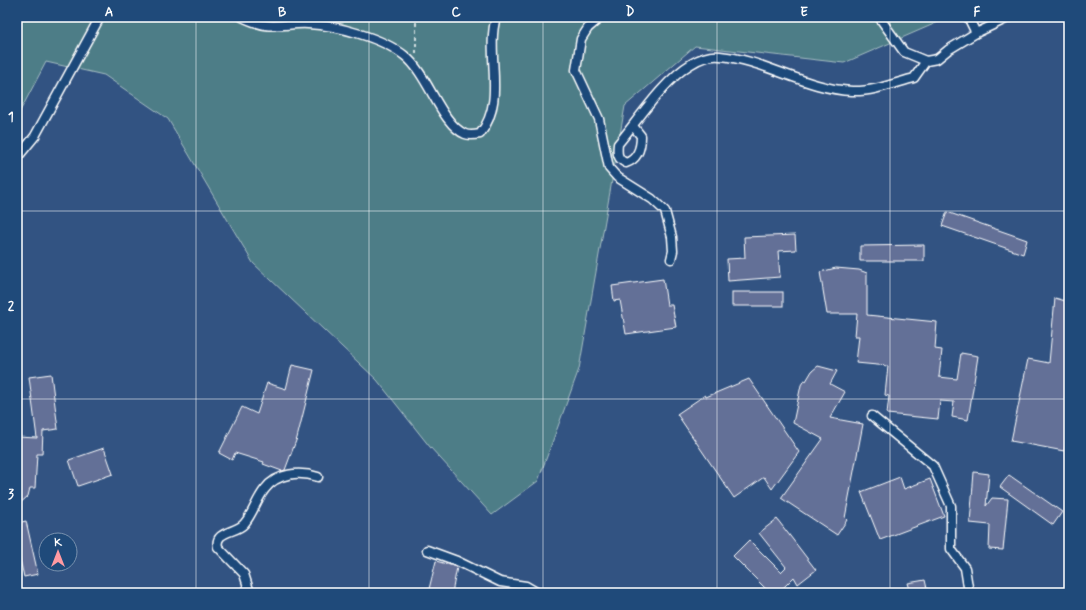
<svg xmlns="http://www.w3.org/2000/svg" width="1086" height="610" viewBox="0 0 1086 610" font-family="Mynerve,sans-serif">
  <style>
    .green { fill: #4e7d87; stroke: #a6bec3 }
    .building { fill: #646f97; stroke: #fff }
    .lines { fill: none; stroke-linecap: round; stroke-linejoin: round }
    .minor-casing { stroke: #fff; stroke-width: 11 }
    .path { stroke: #fff; stroke-width: 1.5; stroke-dasharray: 4 3; stroke-linecap: butt }
    .minor { stroke: #1f4a7a; stroke-width: 8 }
    .grid { fill: none; stroke: #fff; stroke-width: 1; stroke-opacity: 0.55 }
    .neatline { fill: none; stroke: #fff; stroke-width: 1.5 }
    .grid-label { font-size: 13px; text-anchor: middle; font-weight: bold; fill: #fff }
  </style>
  <rect width="100%" height="100%" fill="#325382"/>
  <filter id="ink" filterUnits="userSpaceOnUse"><feTurbulence type="fractalNoise" baseFrequency=".025" numOctaves="2"/><feDisplacementMap in="SourceGraphic" scale="8" xChannelSelector="R" yChannelSelector="G"/><feConvolveMatrix kernelMatrix="1 2 1 2 8 2 1 2 1" color-interpolation-filters="sRGB"/></filter>
  <g filter="url(#ink)">
    <!-- green -->
    <polygon class="green" points="17,17 950,17 844,63 695,46 625,106 579,369 538,481 492,515 430,447 377,380 253,263 168,119 104,75 46,62 17,117"/>
    <!-- building -->
    <g class="building">
      <polygon points="947,212 1027,240 1023,254 942,226"/>
      <polygon points="795,235 796,250 778,251 780,277 728,281 727,259 745,258 744,237"/>
      <polygon points="924,245 924,261 860,261 860,246"/>
      <polygon points="836,268 859,270 867,273 867,315 937,322 935,349 942,350 939,377 957,379 961,353 978,356 968,420 952,417 954,402 940,401 938,419 887,414 889,396 885,395 888,366 856,363 859,336 855,336 857,314 827,314 820,272"/>
      <polygon points="663,279 667,305 672,305 676,327 626,334 620,300 614,301 612,286"/>
      <rect x="732" y="292" width="51" height="14"/>
      <polygon points="1055,298 1069,302 1069,435 1064,451 1011,441 1028,359 1049,363"/>
      <polygon points="292,365 314,370 297,438 285,470 282,471 263,464 264,462 235,453 232,460 219,453 242,407 257,414 267,383 286,389"/>
      <polygon points="818,366 837,371 830,384 845,392 830,418 863,424 845,518 847,520 837,535 781,498 823,439 793,423 801,385 804,380 806,381 812,371"/>
      <polygon points="51,374 58,429 43,431 42,454 37,454 35,488 30,488 28,496 17,506 17,437 37,438 29,377"/>
      <polygon points="749,379 799,452 772,489 764,477 734,498 677,414 705,395 706,397"/>
      <polygon points="104,448 113,474 78,486 69,460"/>
      <polygon points="974,472 989,474 986,506 992,498 1008,499 1003,550 989,549 990,525 970,523"/>
      <polygon points="1009,475 1062,512 1053,525 1000,487"/>
      <polygon points="900,477 904,489 930,479 944,516 880,540 861,492"/>
      <polygon points="777,519 816,570 798,584 794,577 778,593 770,593 733,556 749,540 781,572 786,567 759,533"/>
      <polygon points="26,521 38,574 24,577 17,546 17,523"/>
      <polygon points="436,561 457,567 452,593 428,593"/>
      <polygon points="925,580 928,593 911,593 908,583"/>
    </g>
    <g class="lines">
      <defs>
        <g id="minor">
          <path d="M 242,17 C 249,20 257,24 265,25 C 279,27 294,23 308,24 C 336,25 383,38 405,56 C 428,74 441,124 465,134 C 470,136 475,135 480,134 C 507,100 485,55 496,17"/>
          <polyline points="601,17 588,28 581,39 576,70 599,119 609,168 617,177 652,199 665,211 672,237 673,251 671,259"/>
          <polyline points="879,17 904,52 926,61"/>
          <polyline points="968,17 976,33"/>
          <path d="M 633,126 L 641,136 C 641,148 638,159 626,163 C 617,159 617,153 618,144 C 638,120 664,80 691,64 C 699,59 710,55 720,56 C 765,60 806,89 852,91 C 872,92 895,83 914,78 L 926,61 L 937,59 L 948,50 L 976,33 L 1010,17"/>
          <polyline points="17,158 35,136 100,17"/>
          <polyline points="872,416 933,466 951,506 951,549 965,568 969,593"/>
          <polyline points="427,550 457,561 500,582 526,586 538,593"/>
          <path d="M 250,593 L 244,574 L 218,547 C 214,531 236,533 244,524 C 253,514 256,500 265,489 C 277,473 299,471 318,477"/>
        </g>
      </defs>
      <!-- minor casing -->
      <use href="#minor" class="minor-casing"/>
      <!-- path -->
      <polyline class="path" points="416,54 416,17"/>
      <!-- minor -->
      <use href="#minor" class="minor"/>
    </g>
  </g>
  <!-- grid -->
  <path class="grid" d="M 196,17 L 196,593M 369,17 L 369,593M 543,17 L 543,593M 717,17 L 717,593M 890,17 L 890,593M 17,211 L 1069,211M 17,399 L 1069,399"/>
  <!-- margin -->
  <rect width="1086" height="610" fill="none" stroke="#1f4a7a" stroke-width="44"/>
  <!-- north arrow -->
  <g transform="translate(58 552)"><circle r="19" fill="#1f4a7a" stroke="#7992af"/>
  <path d="M0-3L7 15L0 10L-7 15Z" fill="#ff9aa2"/>
  <text y="-6" font-size="11" font-weight="bold" text-anchor="middle" fill="#ffffff">K</text>
  </g>
  <rect x="22" y="22" width="1042" height="566" class="neatline"/>
  <g class="grid-label">
    <text x="109" y="16">A</text>
    <text x="282" y="16">B</text>
    <text x="456" y="16">C</text>
    <text x="630" y="16">D</text>
    <text x="804" y="16">E</text>
    <text x="977" y="16">F</text>
    <text x="11" y="121">1</text>
    <text x="11" y="310">2</text>
    <text x="11" y="498">3</text>
  </g>
</svg>
